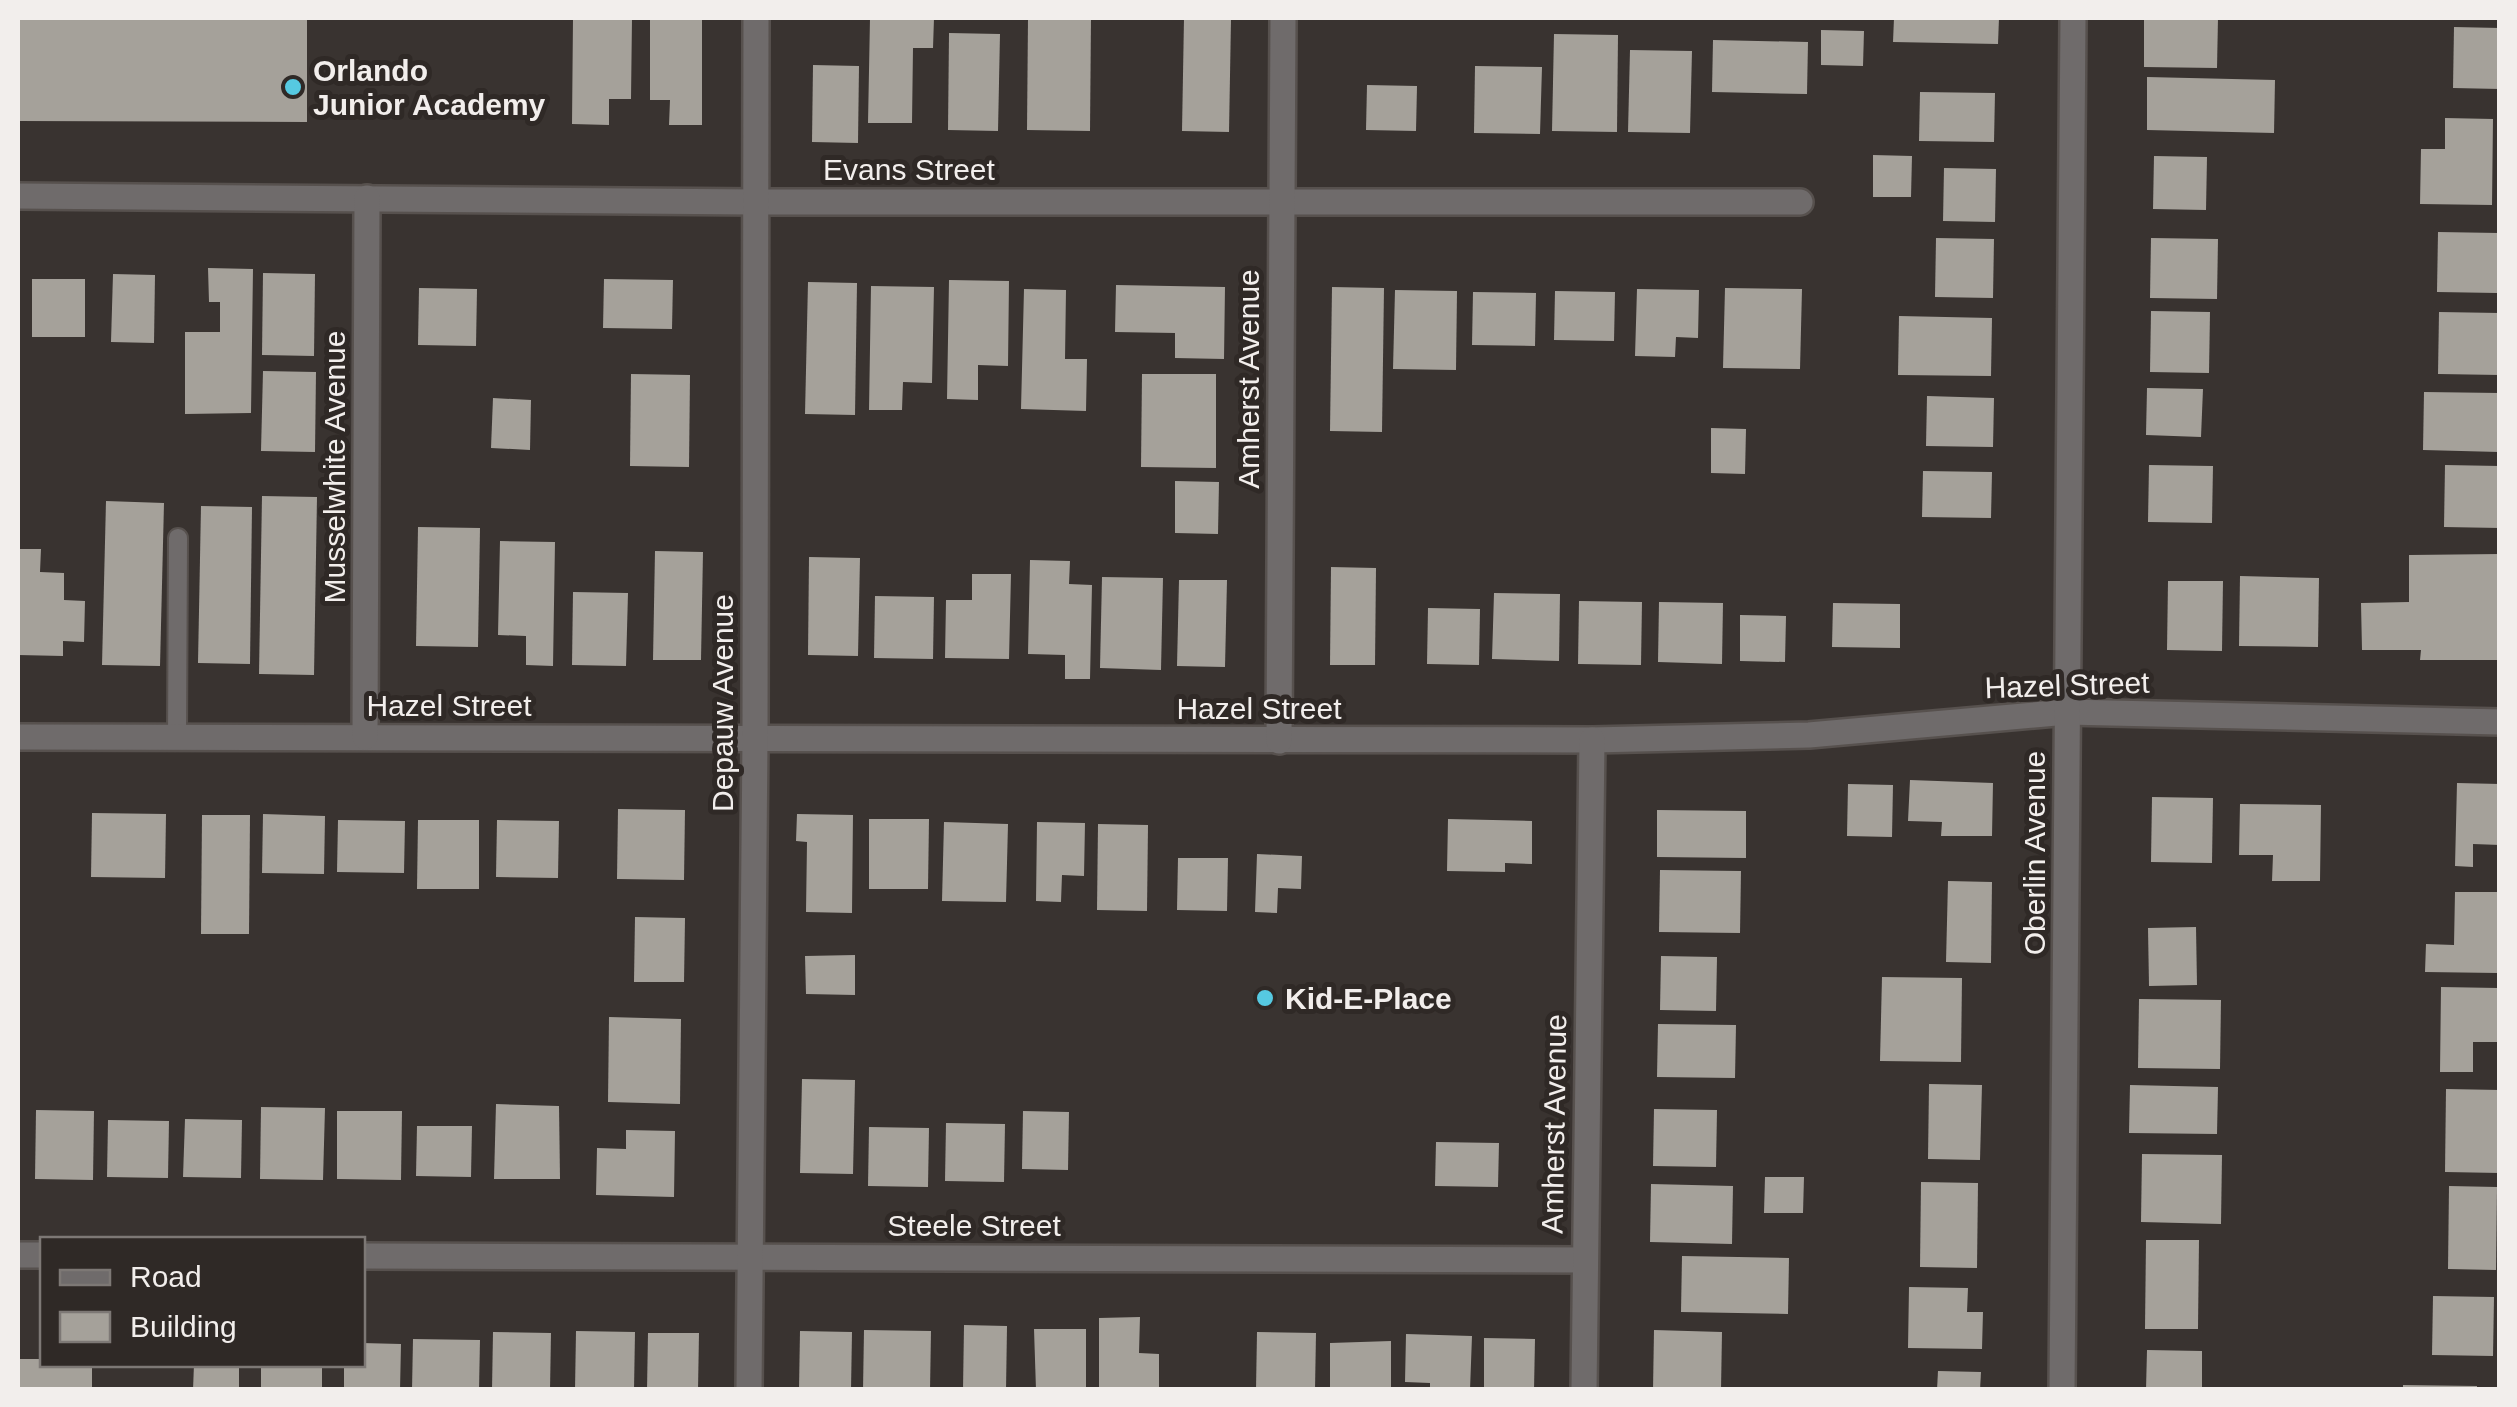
<svg xmlns="http://www.w3.org/2000/svg" width="2517" height="1407" viewBox="0 0 2517 1407" font-family="Helvetica,sans-serif">
  <style>
    .building { fill: #a5a19a }
    .lines { fill: none; stroke-linecap: round; stroke-linejoin: round }
    .lane-casing { stroke: #57514e; stroke-width: 22 }
    .street-casing { stroke: #57514e; stroke-width: 30 }
    .lane { stroke: #6f6b6b; stroke-width: 18 }
    .street { stroke: #6f6b6b; stroke-width: 25 }
    .poi-dot { fill: #56c9e1; stroke: #2f2926; stroke-width: 4 }
    .labels { text-anchor: middle; dominant-baseline: central; stroke-width: 10; stroke-linejoin: round; paint-order: stroke }
    .poi-label { font-size: 30px; font-weight: bold; fill: #f2eeec; stroke: #2f2926; text-anchor: start }
    .street-label { font-size: 30px; fill: #f2eeec; stroke: #2f2926 }
  </style>
  <rect width="100%" height="100%" fill="#393330"/>
  <!-- building -->
  <g class="building">
    <polygon points="18,18 307,18 307,122 18,121"/>
    <polygon points="573,18 632,18 631,99 609,99 609,125 572,124"/>
    <polygon points="650,18 702,18 702,125 669,125 670,100 650,100"/>
    <polygon points="870,18 934,18 933,48 913,48 912,123 868,123"/>
    <polygon points="1028,18 1091,18 1090,131 1027,130"/>
    <polygon points="1184,18 1231,19 1229,132 1182,131"/>
    <polygon points="1894,18 1999,18 1998,44 1893,42"/>
    <polygon points="2144,18 2218,18 2217,68 2144,67"/>
    <polygon points="2454,27 2500,28 2500,89 2453,88"/>
    <polygon points="1821,30 1864,31 1863,66 1821,65"/>
    <polygon points="949,33 1000,34 998,131 948,130"/>
    <polygon points="1554,34 1618,35 1617,132 1552,131"/>
    <polygon points="1713,40 1808,42 1807,94 1712,92"/>
    <polygon points="1630,50 1692,51 1690,133 1628,132"/>
    <polygon points="813,65 859,66 858,143 812,142"/>
    <polygon points="1475,66 1542,67 1540,134 1474,133"/>
    <polygon points="2147,77 2275,80 2274,133 2147,130"/>
    <polygon points="1367,85 1417,86 1416,131 1366,130"/>
    <polygon points="1920,92 1995,93 1994,142 1919,141"/>
    <polygon points="2445,118 2493,119 2492,205 2420,204 2421,149 2445,149"/>
    <polygon points="1873,155 1912,156 1911,197 1873,197"/>
    <polygon points="2154,156 2207,157 2206,210 2153,209"/>
    <polygon points="1944,168 1996,169 1995,222 1943,221"/>
    <polygon points="2438,232 2499,233 2497,293 2437,292"/>
    <polygon points="1936,238 1994,239 1993,298 1935,297"/>
    <polygon points="2151,238 2218,239 2217,299 2150,298"/>
    <polygon points="208,268 253,269 251,413 185,414 185,332 220,332 220,302 209,302"/>
    <polygon points="263,273 315,274 314,356 262,355"/>
    <polygon points="113,274 155,275 154,343 111,342"/>
    <rect x="32" y="279" width="53" height="58"/>
    <polygon points="604,279 673,280 672,329 603,328"/>
    <polygon points="949,280 1009,281 1008,366 978,365 978,400 947,399"/>
    <polygon points="808,282 857,283 855,415 805,414"/>
    <polygon points="1116,285 1225,287 1224,359 1175,358 1175,333 1115,332"/>
    <polygon points="871,286 934,287 932,383 903,382 902,410 869,410"/>
    <polygon points="1332,287 1384,288 1382,432 1330,431"/>
    <polygon points="419,288 477,289 476,346 418,345"/>
    <polygon points="1725,288 1802,289 1800,369 1723,368"/>
    <polygon points="1024,289 1066,290 1065,359 1087,359 1086,411 1021,409"/>
    <polygon points="1637,289 1699,290 1698,338 1676,337 1675,357 1635,356"/>
    <polygon points="1395,290 1457,291 1456,370 1393,369"/>
    <polygon points="1555,291 1615,292 1614,341 1554,340"/>
    <polygon points="1473,292 1536,293 1535,346 1472,345"/>
    <polygon points="2151,311 2210,312 2209,373 2150,372"/>
    <polygon points="2439,312 2500,313 2500,375 2438,374"/>
    <polygon points="1899,316 1992,318 1991,376 1898,375"/>
    <polygon points="263,371 316,372 315,452 261,451"/>
    <polygon points="631,374 690,375 689,467 630,466"/>
    <polygon points="1142,374 1216,374 1216,468 1141,467"/>
    <polygon points="2147,388 2203,389 2201,437 2146,435"/>
    <polygon points="2424,392 2500,393 2499,452 2423,450"/>
    <polygon points="1927,396 1994,398 1993,447 1926,446"/>
    <polygon points="493,398 531,400 530,450 491,448"/>
    <polygon points="1711,428 1746,429 1745,474 1711,473"/>
    <polygon points="2149,465 2213,466 2212,523 2148,522"/>
    <polygon points="2445,465 2500,466 2500,528 2444,527"/>
    <polygon points="1923,471 1992,472 1991,518 1922,517"/>
    <polygon points="1175,481 1219,482 1218,534 1175,533"/>
    <polygon points="262,496 317,497 314,675 259,674"/>
    <polygon points="106,501 164,503 160,666 102,665"/>
    <polygon points="201,506 252,507 250,664 198,663"/>
    <polygon points="418,527 480,528 478,647 416,646"/>
    <polygon points="500,541 555,542 553,666 526,665 526,636 498,635"/>
    <polygon points="18,549 41,549 40,572 64,573 64,600 85,601 84,642 63,641 63,656 18,655"/>
    <polygon points="655,551 703,552 701,660 653,660"/>
    <polygon points="2500,554 2500,660 2420,660 2421,650 2362,650 2361,603 2409,602 2409,555"/>
    <polygon points="809,557 860,558 858,656 808,655"/>
    <polygon points="1030,560 1070,561 1069,584 1092,585 1090,679 1065,679 1065,655 1028,654"/>
    <polygon points="1331,567 1376,568 1375,665 1330,665"/>
    <polygon points="972,574 1011,574 1009,659 945,658 946,600 972,600"/>
    <polygon points="2240,576 2319,578 2318,647 2239,646"/>
    <polygon points="1102,577 1163,578 1161,670 1100,668"/>
    <polygon points="1179,580 1227,580 1225,667 1177,666"/>
    <polygon points="2168,581 2223,581 2222,651 2167,650"/>
    <polygon points="573,592 628,593 626,666 572,665"/>
    <polygon points="1494,593 1560,594 1559,661 1492,659"/>
    <polygon points="875,596 934,597 933,659 874,658"/>
    <polygon points="1579,601 1642,602 1641,665 1578,664"/>
    <polygon points="1659,602 1723,603 1722,664 1658,662"/>
    <polygon points="1833,603 1900,604 1900,648 1832,647"/>
    <polygon points="1428,608 1480,609 1479,665 1427,664"/>
    <polygon points="1740,615 1786,616 1785,662 1740,661"/>
    <polygon points="1910,780 1993,783 1992,836 1941,836 1942,822 1908,821"/>
    <polygon points="2457,783 2500,784 2500,845 2473,844 2473,867 2455,866"/>
    <polygon points="1848,784 1893,785 1892,837 1847,836"/>
    <polygon points="2152,797 2213,798 2212,863 2151,862"/>
    <polygon points="2240,804 2321,805 2320,881 2272,881 2273,855 2239,855"/>
    <polygon points="618,809 685,810 684,880 617,879"/>
    <polygon points="1657,810 1746,811 1746,858 1657,857"/>
    <polygon points="92,813 166,814 165,878 91,877"/>
    <polygon points="263,814 325,816 324,874 262,873"/>
    <polygon points="797,814 853,815 852,913 806,912 807,842 796,841"/>
    <polygon points="202,815 250,815 249,934 201,934"/>
    <polygon points="869,819 929,819 928,889 869,889"/>
    <polygon points="1448,819 1532,821 1532,864 1505,863 1505,872 1447,871"/>
    <polygon points="338,820 405,821 404,873 337,872"/>
    <polygon points="418,820 479,820 479,889 417,889"/>
    <polygon points="497,820 559,821 558,878 496,877"/>
    <polygon points="944,822 1008,824 1006,902 942,901"/>
    <polygon points="1037,822 1085,823 1084,876 1062,875 1061,902 1036,901"/>
    <polygon points="1098,824 1148,825 1147,911 1097,910"/>
    <polygon points="1257,854 1302,856 1301,889 1278,888 1277,913 1255,912"/>
    <polygon points="1178,858 1228,858 1227,911 1177,910"/>
    <polygon points="1660,870 1741,871 1740,933 1659,932"/>
    <polygon points="1948,881 1992,882 1991,963 1946,962"/>
    <polygon points="2455,892 2499,892 2498,973 2425,972 2426,944 2454,945"/>
    <polygon points="635,917 685,918 684,982 634,982"/>
    <polygon points="2196,927 2197,985 2149,986 2148,928"/>
    <polygon points="855,955 855,995 806,994 805,956"/>
    <polygon points="1661,956 1717,957 1716,1011 1660,1010"/>
    <polygon points="1882,977 1962,978 1961,1062 1880,1061"/>
    <polygon points="2441,987 2498,988 2497,1042 2473,1042 2473,1072 2440,1072"/>
    <polygon points="2139,999 2221,1000 2220,1069 2138,1068"/>
    <polygon points="609,1017 681,1019 680,1104 608,1102"/>
    <polygon points="1658,1024 1736,1025 1735,1078 1657,1077"/>
    <polygon points="802,1079 855,1080 853,1174 800,1173"/>
    <polygon points="1929,1084 1982,1085 1980,1160 1928,1159"/>
    <polygon points="2130,1085 2218,1087 2217,1134 2129,1133"/>
    <polygon points="2446,1089 2500,1090 2500,1173 2445,1172"/>
    <polygon points="496,1104 559,1106 560,1179 494,1179"/>
    <polygon points="261,1107 325,1108 323,1180 260,1179"/>
    <polygon points="1654,1109 1717,1110 1716,1167 1653,1166"/>
    <polygon points="36,1110 94,1111 93,1180 35,1179"/>
    <polygon points="337,1111 402,1111 401,1180 337,1179"/>
    <polygon points="1023,1111 1069,1112 1068,1170 1022,1169"/>
    <polygon points="185,1119 242,1120 241,1178 183,1177"/>
    <polygon points="108,1120 169,1121 168,1178 107,1177"/>
    <polygon points="946,1123 1005,1124 1004,1182 945,1181"/>
    <polygon points="417,1126 472,1126 471,1177 416,1176"/>
    <polygon points="869,1127 929,1128 928,1187 868,1186"/>
    <polygon points="626,1130 675,1131 674,1197 596,1195 597,1148 626,1149"/>
    <polygon points="1436,1142 1499,1143 1498,1187 1435,1186"/>
    <polygon points="2142,1154 2222,1155 2221,1224 2141,1222"/>
    <polygon points="1765,1177 1804,1177 1803,1213 1764,1213"/>
    <polygon points="1921,1182 1978,1183 1977,1268 1920,1267"/>
    <polygon points="1651,1184 1733,1186 1732,1244 1650,1242"/>
    <polygon points="2449,1186 2497,1187 2496,1270 2448,1269"/>
    <polygon points="2146,1240 2199,1240 2198,1329 2145,1329"/>
    <polygon points="1682,1256 1789,1258 1788,1314 1681,1312"/>
    <polygon points="1909,1287 1968,1288 1967,1312 1983,1312 1982,1349 1908,1348"/>
    <polygon points="2433,1296 2494,1297 2493,1356 2432,1355"/>
    <polygon points="1140,1317 1139,1353 1159,1354 1159,1390 1099,1390 1099,1318"/>
    <polygon points="964,1325 1007,1326 1006,1390 963,1390"/>
    <polygon points="1034,1329 1086,1329 1086,1390 1036,1390"/>
    <polygon points="864,1330 931,1331 930,1390 863,1390"/>
    <polygon points="1654,1330 1722,1332 1721,1390 1653,1390"/>
    <polygon points="576,1331 635,1332 634,1390 575,1390"/>
    <polygon points="800,1331 852,1332 851,1390 799,1390"/>
    <polygon points="493,1332 551,1333 550,1390 492,1390"/>
    <polygon points="1257,1332 1316,1333 1315,1390 1256,1390"/>
    <polygon points="648,1333 699,1333 698,1390 647,1390"/>
    <polygon points="1406,1334 1472,1336 1470,1390 1430,1390 1430,1383 1405,1382"/>
    <polygon points="1484,1338 1535,1339 1534,1390 1484,1390"/>
    <polygon points="413,1339 480,1340 479,1390 412,1390"/>
    <polygon points="1391,1341 1391,1390 1330,1390 1330,1343"/>
    <polygon points="362,1343 401,1344 400,1390 344,1390 344,1364 362,1364"/>
    <polygon points="2147,1350 2202,1351 2202,1390 2146,1390"/>
    <polygon points="18,1359 42,1359 42,1364 92,1364 92,1390 18,1390"/>
    <polygon points="194,1364 239,1364 239,1390 193,1390"/>
    <rect x="261" y="1364" width="61" height="26"/>
    <polygon points="1938,1371 1981,1372 1980,1390 1937,1390"/>
    <polygon points="2403,1385 2477,1386 2477,1390 2403,1390"/>
  </g>
  <g class="lines">
    <defs>
      <polyline id="lane" points="177,737 178,538"/>
      <g id="street">
        <polyline points="18,196 756,202 1800,202"/>
        <polyline points="18,737 1592,740 1809,735 2067,712 2500,722"/>
        <polyline points="365,737 367,198"/>
        <polyline points="1279,741 1283,18"/>
        <polyline points="18,1255 42,1255"/>
        <polyline points="362,1256 1584,1260"/>
        <polyline points="749,1390 755,739 756,18"/>
        <polyline points="1584,1390 1592,740"/>
        <polyline points="2062,1390 2073,18"/>
      </g>
    </defs>
    <!-- lane casing -->
    <use href="#lane" class="lane-casing"/>
    <!-- street casing -->
    <use href="#street" class="street-casing"/>
    <!-- lane -->
    <use href="#lane" class="lane"/>
    <!-- street -->
    <use href="#street" class="street"/>
  </g>
  <!-- markers -->
  <g class="poi-dot">
    <circle cx="293" cy="87" r="10"/>
    <circle cx="1265" cy="998" r="10"/>
  </g>
  <g class="labels">
    <!-- poi labels -->
    <g class="poi-label">
      <text x="313" y="70">Orlando<tspan x="313" dy="34">Junior Academy</tspan></text>
      <text x="1285" y="998">Kid-E-Place</text>
    </g>
    <!-- street labels -->
    <g class="street-label">
      <text x="909" y="169">Evans Street</text>
      <text transform="translate(1248 379) rotate(-90)">Amherst Avenue</text>
      <text transform="translate(334 467) rotate(-90)">Musselwhite Avenue</text>
      <text transform="translate(2067 685) rotate(-2)">Hazel Street</text>
      <text transform="translate(722 703) rotate(-90)">Depauw Avenue</text>
      <text x="449" y="705">Hazel Street</text>
      <text x="1259" y="708">Hazel Street</text>
      <text transform="translate(2034 853) rotate(-90)">Oberlin Avenue</text>
      <text transform="translate(1554 1124) rotate(-89)">Amherst Avenue</text>
      <text x="974" y="1225">Steele Street</text>
    </g>
  </g>
  <!-- border -->
  <rect width="2517" height="1407" fill="none" stroke="#f2eeec" stroke-width="40"/>
  <!-- legend -->
  <rect x="40" y="1237" width="325" height="130" fill="#2f2926" stroke="#7d7875" stroke-width="2.5"/>
  <rect x="60" y="1270" width="50" height="15" fill="#6f6b6b" stroke="#7d7875" stroke-width="2.5"/>
  <text x="130" y="1287" font-size="30" fill="#f2eeec">Road</text>
  <rect x="60" y="1312" width="50" height="30" fill="#a5a19a" stroke="#7d7875" stroke-width="2.5"/>
  <text x="130" y="1337" font-size="30" fill="#f2eeec">Building</text>
</svg>
